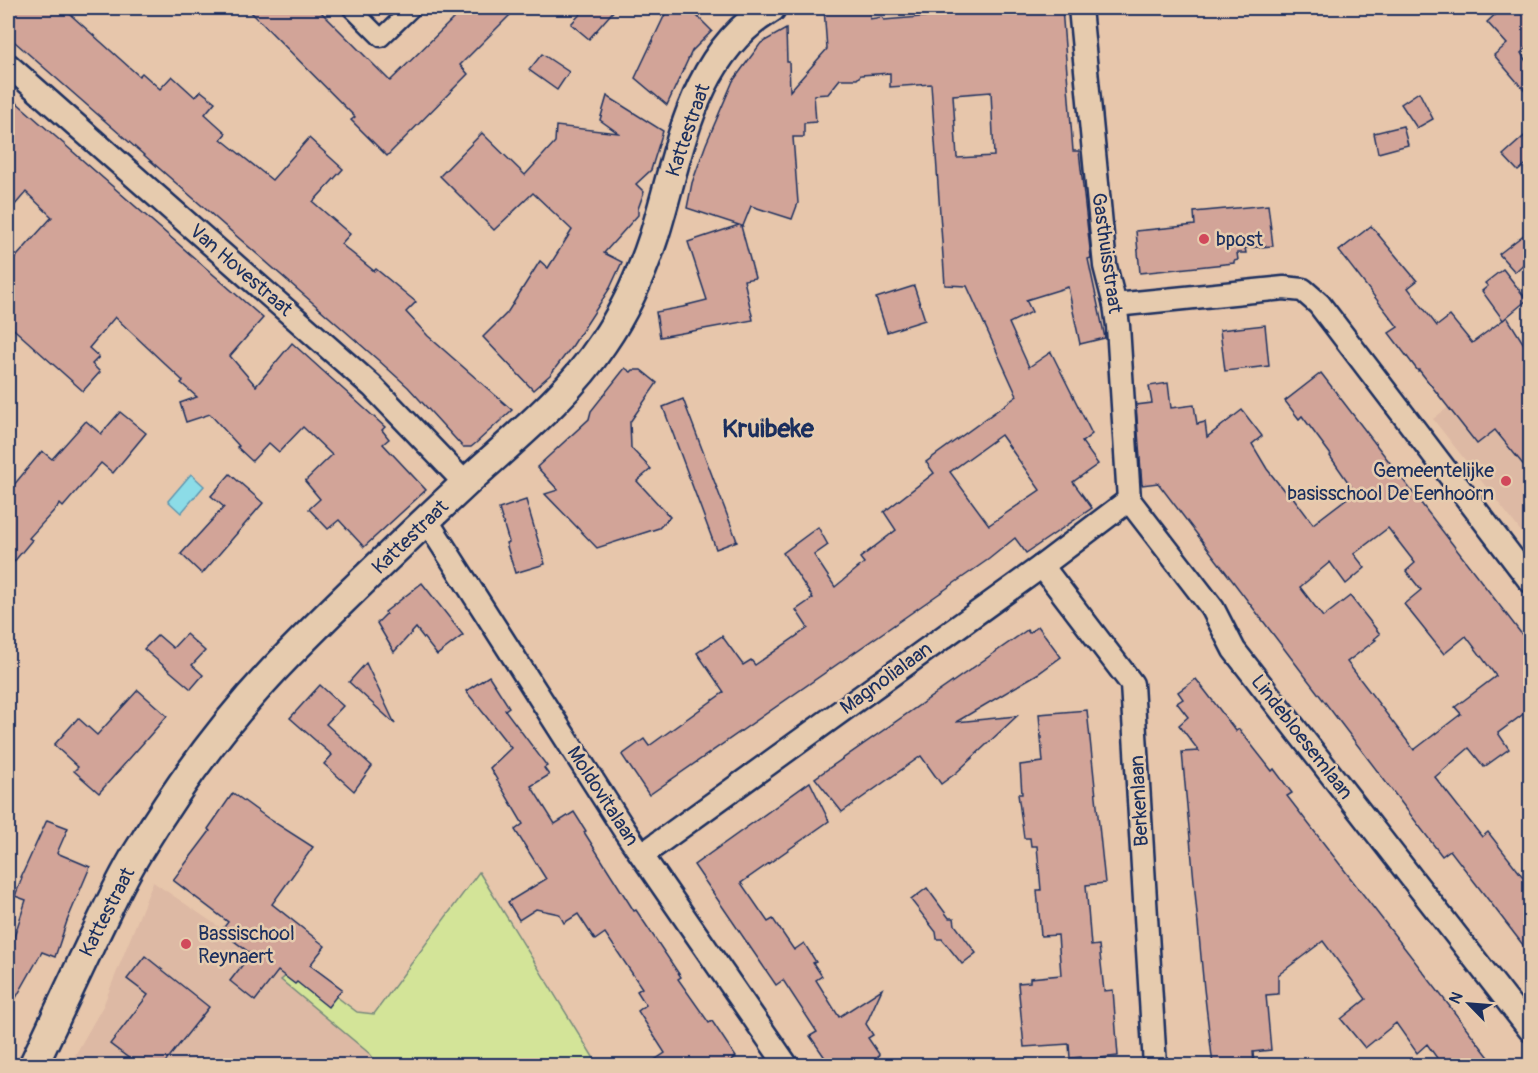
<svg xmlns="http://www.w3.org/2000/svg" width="1538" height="1073" viewBox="0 0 1538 1073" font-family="Pangolin,sans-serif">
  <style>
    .built { fill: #ddb9a4 }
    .green { fill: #d3e498; stroke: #778a7b; stroke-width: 1.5 }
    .water { fill: #8cdce7; stroke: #5f97b0; stroke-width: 1.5 }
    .building { fill: #d2a498; stroke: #1b2f5e; stroke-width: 1.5; fill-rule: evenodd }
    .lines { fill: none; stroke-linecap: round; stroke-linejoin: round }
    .pedestrian-casing { stroke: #1b2f5e; stroke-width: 21 }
    .minor-casing { stroke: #1b2f5e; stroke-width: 27 }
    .tertiary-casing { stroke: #1b2f5e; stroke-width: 33 }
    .pedestrian { stroke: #e6cbae; stroke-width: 16 }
    .minor { stroke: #e6cbae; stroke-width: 22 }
    .tertiary { stroke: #e6cbae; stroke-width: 28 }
    .poi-dot { fill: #d1495b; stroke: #e6cbae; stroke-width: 2 }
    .labels { text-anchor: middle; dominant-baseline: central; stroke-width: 5; stroke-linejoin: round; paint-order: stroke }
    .street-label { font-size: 20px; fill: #1b2f5e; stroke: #e6cbae }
    .poi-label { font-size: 20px; fill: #1b2f5e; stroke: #e6cbae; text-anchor: start }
    .district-label { font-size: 26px; font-weight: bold; fill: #1b2f5e; stroke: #e6cbae }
  </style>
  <rect width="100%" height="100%" fill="#e7c6ab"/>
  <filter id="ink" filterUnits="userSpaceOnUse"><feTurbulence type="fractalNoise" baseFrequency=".0167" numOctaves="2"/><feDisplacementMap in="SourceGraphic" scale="12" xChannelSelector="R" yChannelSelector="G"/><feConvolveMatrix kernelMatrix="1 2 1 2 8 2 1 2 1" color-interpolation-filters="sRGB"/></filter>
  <g filter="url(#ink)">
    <!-- built -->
    <g class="built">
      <polygon points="1530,344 1530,543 1433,419"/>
      <polygon points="153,882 371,1030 392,1066 69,1066 103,1006"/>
    </g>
    <!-- green -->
    <polygon class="green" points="479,872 598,1065 378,1065 370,1054 281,980 297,967 357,1012 374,1014"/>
    <!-- water -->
    <polygon class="water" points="191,474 204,486 181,513 168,501"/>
    <!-- building -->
    <g class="building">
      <polygon points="8,8 63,8 139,76 142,73 160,89 172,76 195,97 201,91 215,102 205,114 226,133 221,139 272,180 309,138 343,169 313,202 350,234 341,244 374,271 376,269 416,302 406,312 428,336 512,410 476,443 471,447 463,447 408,387 377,359 8,36"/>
      <polygon points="247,8 317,8 390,81 454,18 444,8 517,8 460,65 468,74 387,156 351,120 355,117"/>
      <polygon points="586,8 616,8 589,39 571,24"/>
      <polygon points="668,8 689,8 712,31 692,51 667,105 635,78"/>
      <path d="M 824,8 L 869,8 L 870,19 L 882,17 L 884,20 L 1005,10 L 1005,8 L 1062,8 L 1073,151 L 1079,151 L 1091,258 L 1088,259 L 1105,338 L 1080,344 L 1068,287 L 1026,300 L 1032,312 L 1009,323 L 1029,367 L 1051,352 L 1092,434 L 1082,442 L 1098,464 L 1073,482 L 1092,508 L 1026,553 L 1015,538 L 989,559 L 649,795 L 622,755 L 644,739 L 649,746 L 724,692 L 697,653 L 722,636 L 743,665 L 751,660 L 755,665 L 808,628 L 796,610 L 813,598 L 783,553 L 818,527 L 828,545 L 814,555 L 835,587 L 864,563 L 860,558 L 896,530 L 884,512 L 934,473 L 926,462 L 1017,396 L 967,286 L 945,285 L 931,84 L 890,87 L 890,73 L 861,75 L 857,79 L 840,79 L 828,94 L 814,95 L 816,122 L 804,123 L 804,137 L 793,137 L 798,203 L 792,219 L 751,206 L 743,226 L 741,226 L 755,278 L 744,280 L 753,320 L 660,337 L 656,312 L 688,306 L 687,305 L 707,300 L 688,242 L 739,225 L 687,208 L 692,183 L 706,144 L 733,81 L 761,43 L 786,29 L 787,62 L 789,62 L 790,91 L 827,49 ZM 991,92 L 994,156 L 957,158 L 953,95 ZM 1001,435 L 1040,490 L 989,525 L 950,472 Z"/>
      <polygon points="1502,8 1530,8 1530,45 1521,53 1530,68 1530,97 1494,55 1507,44 1487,22"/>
      <polygon points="542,54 569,72 557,90 529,70"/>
      <polygon points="1419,92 1433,119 1417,128 1401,104"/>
      <polygon points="8,95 263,318 230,356 256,386 292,343 385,427 382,430 389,439 383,444 426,490 364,547 339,520 328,529 309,509 320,499 305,481 332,455 303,427 279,452 269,443 252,461 237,447 239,446 210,414 186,422 180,403 197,397 181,383 183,381 115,317 89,348 99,357 92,364 100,372 83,391 8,324 8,266 52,217 26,192 8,213"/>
      <polygon points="607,96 663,131 651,170 636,184 644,192 638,209 638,215 604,253 622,262 610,288 573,345 550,375 533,390 483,337 507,313 540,261 548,268 572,230 533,193 494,230 440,176 482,133 525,175 555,142 556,126 618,133 600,120"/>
      <polygon points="1403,126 1408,145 1378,153 1374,133"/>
      <polygon points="1530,131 1530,161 1518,171 1503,155"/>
      <polygon points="1268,205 1273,246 1245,248 1246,253 1237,253 1238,260 1234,261 1234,263 1140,273 1136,231 1195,225 1194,212"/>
      <polygon points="1371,226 1417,281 1408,288 1437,326 1450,316 1472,343 1507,317 1530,354 1530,473 1495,430 1477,444 1419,370 1418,371 1389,333 1398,327 1339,251"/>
      <polygon points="1530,230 1530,258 1515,272 1499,254"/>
      <polygon points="1503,269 1527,300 1503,320 1482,291 1488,286 1485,283"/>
      <polygon points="914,286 925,320 887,332 876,298"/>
      <polygon points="1265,325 1269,366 1225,371 1220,330"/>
      <polygon points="625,368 631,372 633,370 641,370 657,383 630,422 631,448 651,469 637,481 670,517 659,528 597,548 545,494 558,490 537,467 589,419 591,411"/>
      <path d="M 1321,373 L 1530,645 L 1530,709 L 1498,733 L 1509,749 L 1484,767 L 1469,748 L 1435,777 L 1482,837 L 1488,832 L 1530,886 L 1530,954 L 1450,850 L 1442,856 L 1158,483 L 1142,485 L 1136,405 L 1152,403 L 1149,386 L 1168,383 L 1171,408 L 1194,405 L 1197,424 L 1205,422 L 1207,437 L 1242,410 L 1262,436 L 1252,444 L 1267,469 L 1289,497 L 1292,496 L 1313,524 L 1355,492 L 1330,456 L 1331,455 L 1302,416 L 1299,419 L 1285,401 ZM 1388,528 L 1415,563 L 1406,571 L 1421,590 L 1404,604 L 1444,654 L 1466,636 L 1496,676 L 1455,707 L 1461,714 L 1414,750 L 1347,662 L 1376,640 L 1374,639 L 1380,634 L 1350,596 L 1323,617 L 1300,587 L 1330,562 L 1346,584 L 1365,568 L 1354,554 Z"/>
      <polygon points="683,399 737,541 716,549 663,407"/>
      <polygon points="120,412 146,433 113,473 101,463 63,507 60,504 29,538 32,540 8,569 8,492 42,451 52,459 86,421 101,434"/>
      <polygon points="230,474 263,503 202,574 181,554 224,507 211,496"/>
      <polygon points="526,500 545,564 515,573 506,543 509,542 499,509"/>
      <polygon points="422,583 463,635 437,655 416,628 394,652 377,623 386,614 385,612"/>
      <polygon points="1038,626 1061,657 1039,673 956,722 1017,716 956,773 941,784 921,756 842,812 815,778 1027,630 1029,633"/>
      <polygon points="186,634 205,651 192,665 203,675 191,689 144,649 158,635 173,648"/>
      <polygon points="366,663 395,724 349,682"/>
      <polygon points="489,676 509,707 505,710 547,766 544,768 549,775 531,786 555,824 574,812 586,831 584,832 634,911 636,910 681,977 678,979 709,1023 712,1021 736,1057 724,1065 647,1065 665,1053 638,1011 646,1005 637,991 642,988 605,933 595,940 578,914 564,923 559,914 536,909 519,920 508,902 546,879 515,830 523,824 490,768 511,748 466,691"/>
      <polygon points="1196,679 1236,731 1239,729 1272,771 1274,769 1292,793 1287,796 1495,1065 1442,1065 1427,1044 1417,1053 1396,1023 1365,1048 1341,1019 1366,999 1323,941 1278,975 1278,994 1266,995 1271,1050 1253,1052 1254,1065 1213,1065 1204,989 1182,752 1199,751 1179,725 1188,717 1177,703 1183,699 1178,692"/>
      <polygon points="320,685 343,706 326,724 372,766 354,791 324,764 332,755 290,718"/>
      <polygon points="138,690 167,716 99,793 74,771 78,767 54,745 78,718 97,735"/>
      <polygon points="1087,710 1105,883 1086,885 1091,946 1099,945 1104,991 1113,990 1118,1056 1082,1060 1081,1057 1070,1058 1069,1044 1024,1047 1018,983 1030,982 1030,978 1061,975 1058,935 1041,936 1037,890 1041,890 1037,846 1031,846 1030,838 1024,838 1018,794 1022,794 1020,765 1043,762 1039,714"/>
      <polygon points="810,782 829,821 741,883 768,922 773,919 794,950 804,943 816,962 813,963 822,976 816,980 839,1017 882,989 866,1024 873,1035 868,1038 879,1054 875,1065 830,1065 810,1036 817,1032 783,980 776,985 694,865"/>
      <polygon points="233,793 269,819 313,847 272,904 325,946 310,965 342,989 328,1007 297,982 295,984 278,971 255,1001 230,981 251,954 221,931 228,922 173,880 210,831 208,829"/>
      <polygon points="47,820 68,828 57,853 90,867 67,921 55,957 42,952 8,1012 8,956 26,900 15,896 22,878 21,877"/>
      <polygon points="927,888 949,918 954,918 955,925 976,953 962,964 942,939 937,939 936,932 911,900"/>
      <polygon points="145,956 209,1007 163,1065 138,1065 110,1044 148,995 127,979"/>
    </g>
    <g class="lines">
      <defs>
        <polyline id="pedestrian" points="351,8 381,38 412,8"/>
        <g id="minor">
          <polyline points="1080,8 1105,266 1115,305 1118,326 1129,500"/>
          <polyline points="8,65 372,386 465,483"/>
          <polyline points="1115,305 1284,288 1303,290 1319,304 1530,581"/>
          <polyline points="1129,500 1213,609 1234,650 1530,1030"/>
          <polyline points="427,521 625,831 787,1066"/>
          <polyline points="1042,566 1132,684 1155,1066"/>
          <polyline points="642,855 1042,566 1129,500"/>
        </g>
        <path id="tertiary" d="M 33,1066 C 53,1024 73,982 92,941 C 108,909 122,876 141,847 C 183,778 233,711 289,654 C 348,594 409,536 470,479 C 516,437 568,396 603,343 C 625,311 642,273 654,236 C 680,154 690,56 771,8"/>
      </defs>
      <!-- pedestrian casing -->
      <use href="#pedestrian" class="pedestrian-casing"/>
      <!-- minor casing -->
      <use href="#minor" class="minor-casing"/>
      <!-- tertiary casing -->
      <use href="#tertiary" class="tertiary-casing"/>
      <!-- pedestrian -->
      <use href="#pedestrian" class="pedestrian"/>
      <!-- minor -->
      <use href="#minor" class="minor"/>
      <!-- tertiary -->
      <use href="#tertiary" class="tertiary"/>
    </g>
  </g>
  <!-- markers -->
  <g class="poi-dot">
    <circle cx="1204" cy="239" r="6"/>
    <circle cx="1506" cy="481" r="6"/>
    <circle cx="186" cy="944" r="6"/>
  </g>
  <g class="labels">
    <!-- street labels -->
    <g class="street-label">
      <text transform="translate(688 130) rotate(-71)">Kattestraat</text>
      <text transform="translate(1107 253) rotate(82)">Gasthuisstraat</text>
      <text transform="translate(241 270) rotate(41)">Van Hovestraat</text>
      <text transform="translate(410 537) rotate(-44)">Kattestraat</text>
      <text transform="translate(886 678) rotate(-36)">Magnolialaan</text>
      <text transform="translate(1302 737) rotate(52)">Lindebloesemlaan</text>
      <text transform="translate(603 796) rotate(57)">Moldovitalaan</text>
      <text transform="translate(1139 801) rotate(-93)">Berkenlaan</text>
      <text transform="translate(107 912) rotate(-63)">Kattestraat</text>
    </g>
    <!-- poi labels -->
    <g class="poi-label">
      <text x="1216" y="239">bpost</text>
      <text x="1494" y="470" text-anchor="end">Gemeentelijke<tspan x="1494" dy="23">basisschool De Eenhoorn</tspan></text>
      <text x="198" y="933">Bassischool<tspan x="198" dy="23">Reynaert</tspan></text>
    </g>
    <!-- district labels -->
    <g class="district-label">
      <text x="768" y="429">Kruibeke</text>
    </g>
  </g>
  <!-- margin -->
  <rect width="1538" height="1073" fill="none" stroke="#e6cbae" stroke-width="30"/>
  <rect x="15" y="15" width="1508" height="1043" fill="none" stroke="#1b2f5e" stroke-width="2" filter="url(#ink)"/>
  <!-- north arrow -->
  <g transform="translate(1469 1004) rotate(295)" stroke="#e6cbae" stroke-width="4.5" paint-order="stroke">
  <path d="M0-4.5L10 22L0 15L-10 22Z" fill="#1b2f5e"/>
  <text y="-9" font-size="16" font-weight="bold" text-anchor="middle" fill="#1b2f5e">N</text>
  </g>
</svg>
